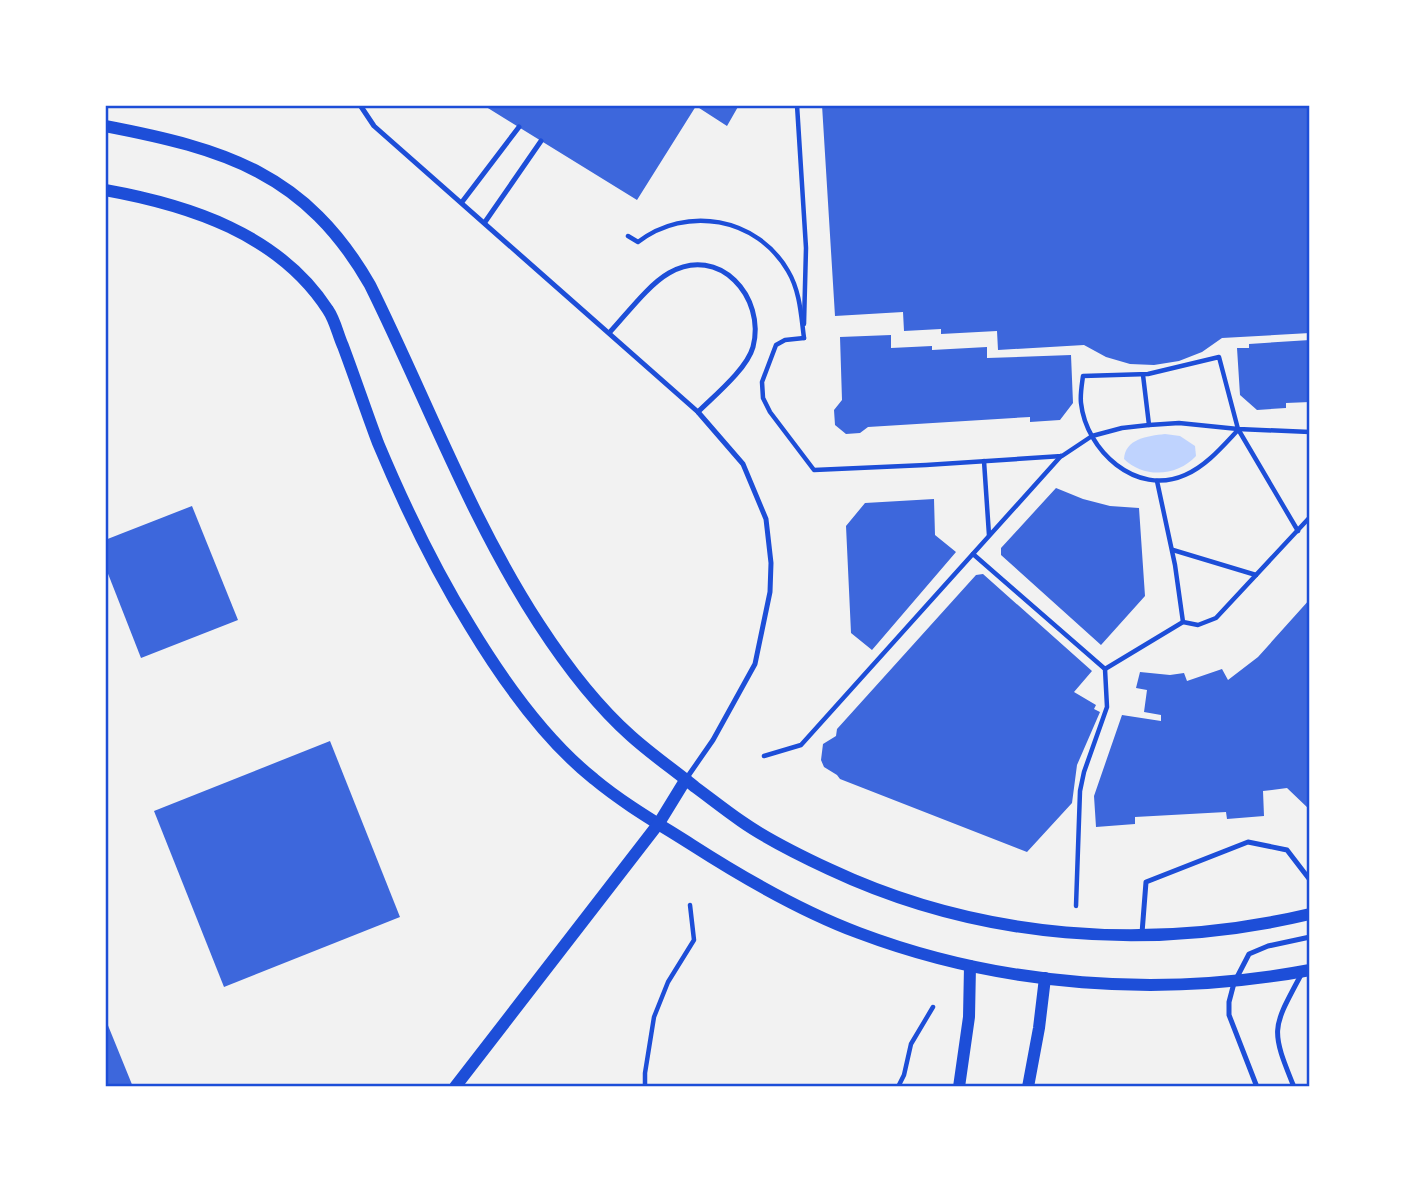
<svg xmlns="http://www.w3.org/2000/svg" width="1415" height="1192" viewBox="0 0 1415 1192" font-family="'Alegreya Sans',sans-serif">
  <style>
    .water { fill: #bfd3fe }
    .building { fill: #3d67dc }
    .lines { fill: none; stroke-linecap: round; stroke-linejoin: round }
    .path { stroke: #1d4ed8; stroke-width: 4.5 }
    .service { stroke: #1d4ed8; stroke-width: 5 }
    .tertiary { stroke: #1d4ed8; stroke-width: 12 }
    .neatline { fill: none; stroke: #1d4ed8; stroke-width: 2.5 }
  </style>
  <rect width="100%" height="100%" fill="#f2f2f2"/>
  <!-- water -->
  <path class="water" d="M 1165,434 L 1180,436 L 1195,446 L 1196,456 C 1178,476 1144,479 1124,459 C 1125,439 1147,436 1165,434 Z"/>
  <!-- building -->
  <g class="building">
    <polygon points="483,105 739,105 727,126 696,106 637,200"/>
    <polygon points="822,105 1310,105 1310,333 1222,338 1202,352 1179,361 1154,365 1130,364 1106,357 1084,345 998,350 997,331 941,334 941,329 904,331 903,312 835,316"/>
    <polygon points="891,335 891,348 932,346 932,350 987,347 987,358 1071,355 1073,403 1060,420 1030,422 1030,417 868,427 860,433 846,434 835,425 834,410 842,400 840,337"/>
    <polygon points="1310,340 1310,402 1286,403 1286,408 1257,410 1240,395 1237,348 1249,348 1249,344"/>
    <polygon points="1056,488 1083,499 1110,506 1139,508 1145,596 1101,645 1001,555 1001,548"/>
    <polygon points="934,499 935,535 956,552 872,650 851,633 846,526 865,503"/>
    <polygon points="192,506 238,620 141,658 105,566 105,540"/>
    <polygon points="983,574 1092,671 1074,692 1096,705 1094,709 1100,712 1077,765 1072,803 1027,852 840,779 837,775 824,767 821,760 823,744 836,736 837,729 976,575"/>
    <polygon points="1310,599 1310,810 1287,788 1263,791 1264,816 1227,819 1226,812 1135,817 1135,824 1096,827 1094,796 1122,715 1161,721 1161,715 1144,712 1147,690 1136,688 1140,672 1170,675 1184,673 1187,681 1222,669 1228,680 1258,657"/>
    <polygon points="330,741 400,917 224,987 154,811"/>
    <polygon points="105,1018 133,1087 105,1087"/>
  </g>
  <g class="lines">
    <!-- path -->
    <g class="path">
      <polyline points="797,105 806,248 804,324"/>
      <path d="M 628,236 L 638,242 C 686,205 757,217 788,271 C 800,291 801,315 804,338"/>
      <polyline points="804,338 785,340 776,345 762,382 763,398 770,412 814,470 926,465 1062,456 1092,436 1122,428 1149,425 1179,423 1238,429 1310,432"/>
      <polyline points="1143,375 1149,425"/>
      <path d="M 1238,430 C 1222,447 1206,466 1185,475 C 1136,497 1086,450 1081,403 C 1080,394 1082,384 1083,376 L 1148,374 L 1219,357 L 1238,429 L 1298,531"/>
      <polyline points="984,461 989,535"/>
      <polyline points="1157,481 1175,565 1183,622"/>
      <polyline points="1173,550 1256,575"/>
      <polyline points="973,554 1105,669 1107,707 1084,772 1080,791 1076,906"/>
      <polyline points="1105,669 1183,622 1198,625 1216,618 1310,517"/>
      <polyline points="764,756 801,745 1061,456"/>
      <polyline points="645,1087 645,1073 654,1017 668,982 694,940 690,905"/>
      <polyline points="898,1087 904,1075 911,1044 933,1007"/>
    </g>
    <!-- service -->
    <g class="service">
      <polyline points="360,105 374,126 698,412 743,464 766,519 771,563 770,592 755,664 713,740 686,779"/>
      <polyline points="462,202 519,127"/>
      <polyline points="485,222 541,141"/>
      <path d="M 609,333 C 626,315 648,285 669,273 C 719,244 766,297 753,347 C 747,369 714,396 698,412"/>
      <polyline points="1142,933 1146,882 1248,842 1287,850 1310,880"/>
      <polyline points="1257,1087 1229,1015 1229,1002 1234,983 1249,954 1268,946 1310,937"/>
      <path d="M 1294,1087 C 1270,1028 1272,1029 1302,973"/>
    </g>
    <!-- tertiary -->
    <g class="tertiary">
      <path d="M 105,126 C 225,149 306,173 370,285 C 426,398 470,518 539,624 C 565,664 595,704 631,736 C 651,754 674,770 695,787 C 710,798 725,810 741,821 C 768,840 799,855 829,869 C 980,940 1149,952 1310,914"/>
      <path d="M 105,190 C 189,205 279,234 328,310 C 335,320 338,335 343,346 C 355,378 366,411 378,443 C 404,505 434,568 470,626 C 502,679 545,740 594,779 C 624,804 659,824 692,845 C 745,879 800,911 859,933 C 1002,987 1161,998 1310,970"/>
      <polyline points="455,1087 659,823 686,779"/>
      <polyline points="959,1087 969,1017 970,966"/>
      <polyline points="1028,1087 1039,1028 1045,978"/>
    </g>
  </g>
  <!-- border -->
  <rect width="1415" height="1192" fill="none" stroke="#ffffff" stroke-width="214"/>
  <rect x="107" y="107" width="1201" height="978" class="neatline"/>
</svg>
